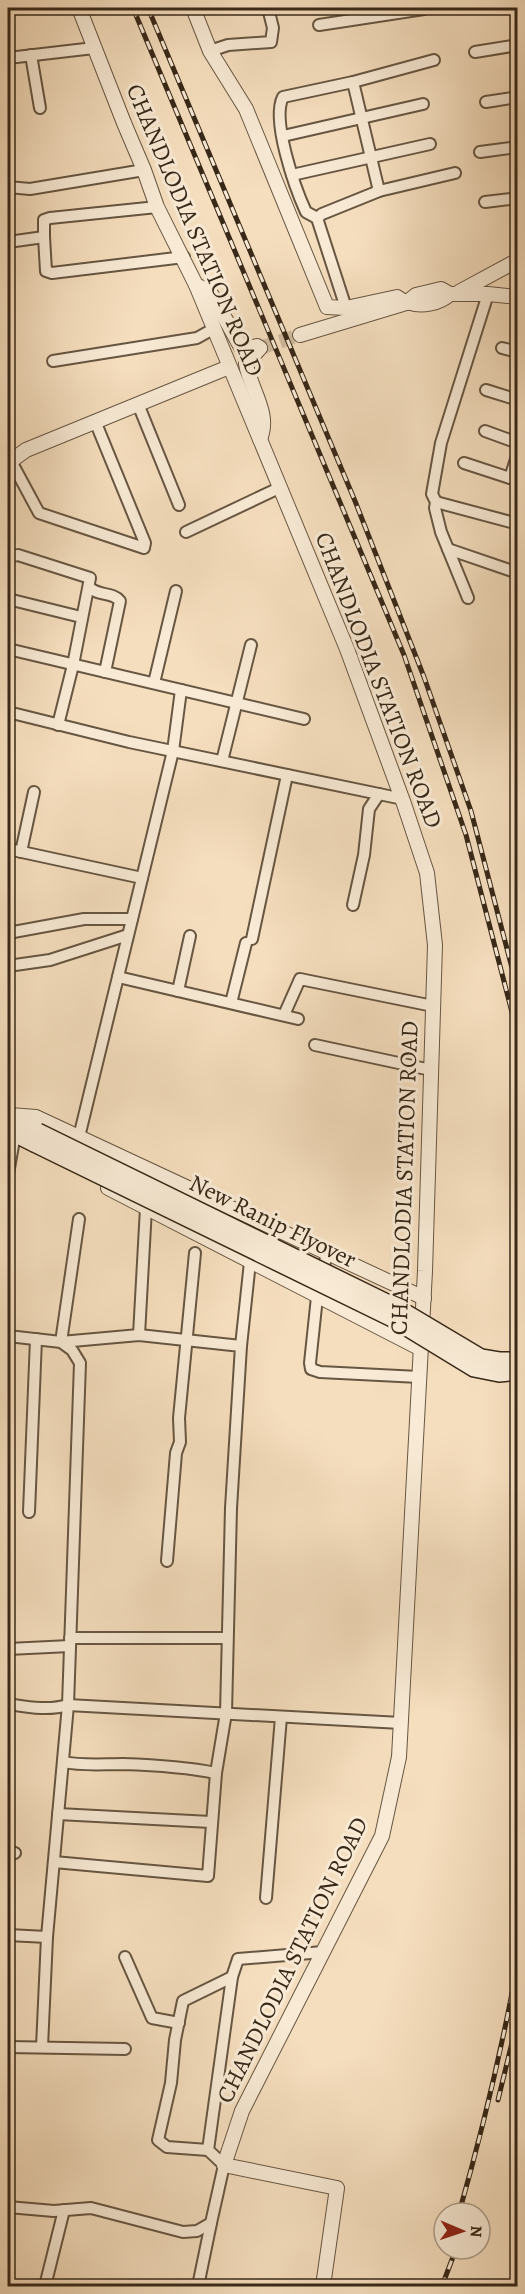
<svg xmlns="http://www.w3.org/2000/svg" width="525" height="2294" viewBox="0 0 525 2294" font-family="Alegreya,serif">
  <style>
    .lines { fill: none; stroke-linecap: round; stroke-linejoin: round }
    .tertiary-tunnel { stroke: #cfba9d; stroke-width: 14; stroke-dasharray: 14 7; stroke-linecap: butt }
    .minor-casing { stroke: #675642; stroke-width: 14 }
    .tertiary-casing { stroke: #675642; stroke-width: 16 }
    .secondary-casing { stroke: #382818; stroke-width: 18 }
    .minor { stroke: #f8ead5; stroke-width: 10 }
    .tertiary { stroke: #f8ead5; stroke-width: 14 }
    .secondary { stroke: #f8ead5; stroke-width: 15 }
    .rail-casing { stroke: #382818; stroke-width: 5 }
    .rail { stroke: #f8ead5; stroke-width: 3; stroke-dasharray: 9; stroke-linecap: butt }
    .secondary-bridge-casing { stroke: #382818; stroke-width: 18; stroke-linecap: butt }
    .secondary-bridge { stroke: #f8ead5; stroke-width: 15 }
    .labels { text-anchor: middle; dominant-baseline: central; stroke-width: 6; stroke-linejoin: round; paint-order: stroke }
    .street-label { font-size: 24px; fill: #382818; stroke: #f8ead5 }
  </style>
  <rect width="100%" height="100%" fill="#f5debe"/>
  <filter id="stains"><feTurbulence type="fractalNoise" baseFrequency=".00333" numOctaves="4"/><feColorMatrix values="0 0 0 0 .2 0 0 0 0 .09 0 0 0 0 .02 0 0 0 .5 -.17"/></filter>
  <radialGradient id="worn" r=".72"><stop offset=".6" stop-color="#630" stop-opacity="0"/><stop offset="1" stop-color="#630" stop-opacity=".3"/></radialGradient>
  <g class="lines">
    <!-- tertiary-tunnel -->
    <polyline class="tertiary-tunnel" points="260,348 300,335"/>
    <defs>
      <g id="minor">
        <polyline points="319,25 424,9"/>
        <polyline points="210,51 228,45 271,42 273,28 268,8"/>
        <polyline points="475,52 518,45"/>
        <polyline points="31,55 40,108"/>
        <polyline points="8,58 94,48"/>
        <polyline points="353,82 434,60"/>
        <polyline points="486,102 518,97"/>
        <polyline points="283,136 423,104"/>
        <polyline points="480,152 518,147"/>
        <polyline points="292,175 430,144"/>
        <polyline points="8,187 30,189 144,170"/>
        <polyline points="485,202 518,198"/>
        <path d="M 317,218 L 306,212 C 295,188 271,120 283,97 L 353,82 L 379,191"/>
        <polyline points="44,237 46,271 52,273 184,257"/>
        <polyline points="8,242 44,237 44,220 50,218 157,207"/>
        <polyline points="346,308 317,218 322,214 379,191 455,173"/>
        <polyline points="502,348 518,352"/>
        <polyline points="53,361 197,338 213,329"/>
        <polyline points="486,390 518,400"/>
        <polyline points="138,404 179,505"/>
        <polyline points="485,431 518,443"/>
        <polyline points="518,453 510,478 518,480"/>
        <polyline points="11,461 39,513 144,548 145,543 95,421"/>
        <polyline points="464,463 510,478"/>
        <polyline points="436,502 518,524"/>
        <polyline points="186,532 279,488"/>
        <polyline points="448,549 518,573"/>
        <polyline points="8,557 18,555 90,578 73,665 58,725"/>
        <path d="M 89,587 C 97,596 113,592 120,601 L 105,672"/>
        <polyline points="468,598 441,532 435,508 436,502 432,494 441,443 488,294"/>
        <polyline points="8,599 81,617"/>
        <polyline points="8,649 304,719"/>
        <polyline points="154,683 176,591"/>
        <polyline points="8,712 129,742 403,799"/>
        <polyline points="222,761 251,645"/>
        <polyline points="8,849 142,878"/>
        <polyline points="21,852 34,792"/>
        <polyline points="353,905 364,855 369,809 379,794"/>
        <polyline points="8,933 84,919 132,919"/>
        <polyline points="252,939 287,775"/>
        <polyline points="8,966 50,960 128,935"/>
        <polyline points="118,977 298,1019"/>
        <polyline points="178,991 190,936"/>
        <polyline points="231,1003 246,943"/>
        <polyline points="284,1015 300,979 433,1006"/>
        <polyline points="315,1045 431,1070"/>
        <polyline points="79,1137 173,751 181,690"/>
        <polyline points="8,1174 15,1134"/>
        <polyline points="327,1253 317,1297 310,1363 311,1369 320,1372 419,1377"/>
        <polyline points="139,1335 146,1208"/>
        <polyline points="8,1336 61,1342 72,1350 80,1363 68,1705 47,1937 8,1935"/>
        <polyline points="241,1346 250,1262"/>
        <polyline points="29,1512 36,1339"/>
        <polyline points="167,1561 176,1453 180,1442 179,1418 195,1253"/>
        <polyline points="70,1638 227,1638"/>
        <polyline points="8,1649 70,1646"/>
        <path d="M 8,1704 C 28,1707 48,1711 68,1705 L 401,1723"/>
        <path d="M 63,1762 C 83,1766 102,1764 123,1764 C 154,1765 186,1767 216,1773"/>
        <polyline points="58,1814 211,1822"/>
        <polyline points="8,1851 15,1853"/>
        <polyline points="54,1862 208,1876 216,1773 226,1713 231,1508 241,1346 139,1335 61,1342 79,1219"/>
        <polyline points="266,1898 281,1717"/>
        <polyline points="125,1957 152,2018 179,2023"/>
        <polyline points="8,2047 125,2049"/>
        <polyline points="42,2047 47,1937"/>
        <polyline points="208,2150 167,2147 158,2140 171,2083 175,2040 183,2001 232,1977"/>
        <polyline points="8,2207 54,2211 91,2208 183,2232 197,2231 211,2223 224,2165 208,2150 232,1977 238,1959 323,1952"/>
        <polyline points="45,2286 64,2210"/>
        <polyline points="198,2286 211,2223"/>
      </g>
      <g id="tertiary">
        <polyline points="79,8 124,123 144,170 157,207 196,285 347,649 404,804 427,873 435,945 425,1271 399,1757 382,1836 242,2111 224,2165 337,2188 323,2286"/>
        <polyline points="193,8 210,51 246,109 327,307 346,308 397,297 406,303"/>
        <polyline points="196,285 209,291 213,297 241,347 245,349 257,346 260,348"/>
        <polyline points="459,292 518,260"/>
        <path d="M 407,302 C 421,307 439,304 450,294"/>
        <polyline points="300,335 406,303 416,295 441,289 450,294 488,294 518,297"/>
        <path d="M 260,439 C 271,413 250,389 246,364 L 260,348"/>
        <polyline points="8,463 26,450 229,367"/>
        <polyline points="10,1115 36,1117 424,1298"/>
        <polyline points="108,1188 421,1349"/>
      </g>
      <g id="secondary">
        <polyline points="8,1114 38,1131"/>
        <polyline points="8,1131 34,1144"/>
      </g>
    </defs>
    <!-- minor casing -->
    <use href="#minor" class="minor-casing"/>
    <!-- tertiary casing -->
    <use href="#tertiary" class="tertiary-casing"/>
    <!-- secondary casing -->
    <use href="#secondary" class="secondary-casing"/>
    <!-- minor -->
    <use href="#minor" class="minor"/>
    <!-- tertiary -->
    <use href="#tertiary" class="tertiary"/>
    <!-- secondary -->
    <use href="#secondary" class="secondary"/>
    <defs>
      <g id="rail">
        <polyline points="133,8 404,655 466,835 513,1016 518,1042"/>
        <polyline points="148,8 355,501 424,677 471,811 518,991"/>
        <polyline points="498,2100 518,2018"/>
        <path d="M 459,2213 C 483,2129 502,2048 518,1962"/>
        <polyline points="442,2286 456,2249"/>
      </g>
    </defs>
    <!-- rail casing -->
    <use href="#rail" class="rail-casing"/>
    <!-- rail -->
    <use href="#rail" class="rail"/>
    <defs>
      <g id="secondary-bridge">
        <polyline points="38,1131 397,1307 481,1357 499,1360 518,1360"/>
        <polyline points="34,1144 392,1319 474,1369 499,1374 518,1372"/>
      </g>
    </defs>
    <!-- secondary-bridge casing -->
    <use href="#secondary-bridge" class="secondary-bridge-casing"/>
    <!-- secondary-bridge -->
    <use href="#secondary-bridge" class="secondary-bridge"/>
  </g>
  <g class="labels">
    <!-- street labels -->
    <g class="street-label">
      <text transform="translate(195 230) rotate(67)">CHANDLODIA STATION ROAD</text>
      <text transform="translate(379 680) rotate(69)">CHANDLODIA STATION ROAD</text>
      <text transform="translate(404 1178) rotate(-88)">CHANDLODIA STATION ROAD</text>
      <text transform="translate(273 1221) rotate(26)">New Ranip Flyover</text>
      <text transform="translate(292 1960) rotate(-64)">CHANDLODIA STATION ROAD</text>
    </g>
  </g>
  <!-- margin -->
  <rect width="525" height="2294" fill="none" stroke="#f5debe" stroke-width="30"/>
  <rect x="9" y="9" width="507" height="2276" fill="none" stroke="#382818" stroke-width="3"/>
  <rect x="15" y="15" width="495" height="2264" fill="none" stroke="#382818" stroke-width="1.5"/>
  <!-- north arrow -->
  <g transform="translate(462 2231) rotate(92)"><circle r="28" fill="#f8ead5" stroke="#ab9c89" stroke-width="1.5"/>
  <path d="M0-4.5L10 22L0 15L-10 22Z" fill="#8f2418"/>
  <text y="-9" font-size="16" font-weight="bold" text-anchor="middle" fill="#382818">N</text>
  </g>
  <rect width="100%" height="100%" filter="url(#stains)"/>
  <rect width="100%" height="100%" fill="url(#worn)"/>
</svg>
